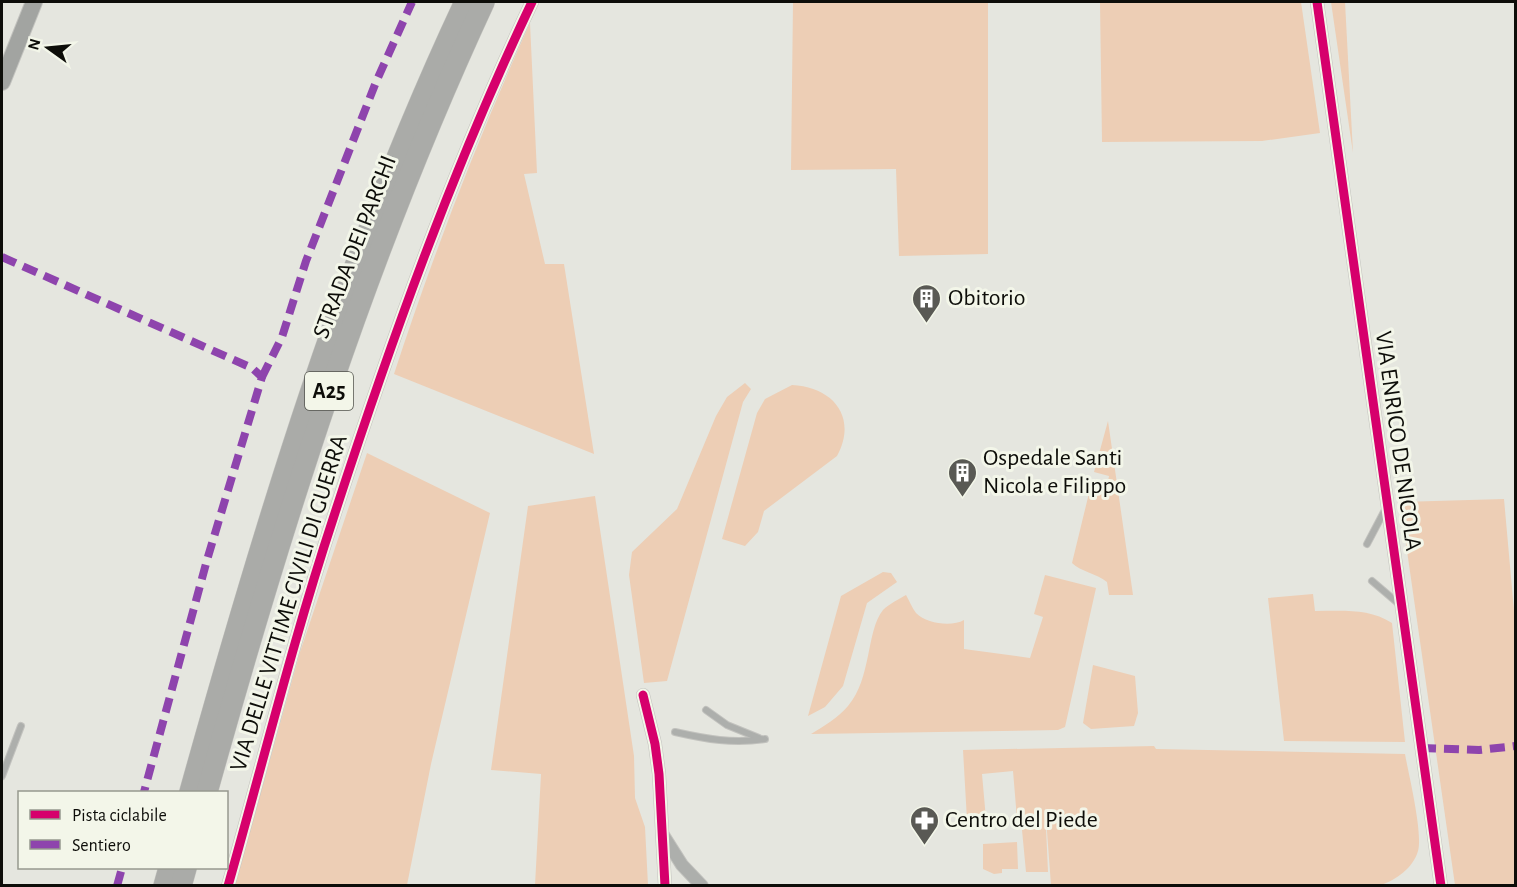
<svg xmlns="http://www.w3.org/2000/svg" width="1517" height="887" viewBox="0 0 1517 887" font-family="'Alegreya Sans',sans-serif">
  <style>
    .green { fill: #edceb5 }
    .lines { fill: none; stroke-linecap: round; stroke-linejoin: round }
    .lane-casing { stroke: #c2c2be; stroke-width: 8 }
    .street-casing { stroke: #c2c2be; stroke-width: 14 }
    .secondary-casing { stroke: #c2c2be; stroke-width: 18 }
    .highway-casing { stroke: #c2c2be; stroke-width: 22 }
    .lane { stroke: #adafac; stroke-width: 6 }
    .street { stroke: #adafac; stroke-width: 12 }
    .secondary { stroke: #a2a4a1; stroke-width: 16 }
    .highway { stroke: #aaaba8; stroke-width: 21 }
    .quiet { stroke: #8e44ad; stroke-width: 8; stroke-dasharray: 15 8; stroke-linecap: butt }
    .cycleway-casing { stroke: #f3f6e9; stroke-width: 13 }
    .cycleway { stroke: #d6006c; stroke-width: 9 }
    .labels { text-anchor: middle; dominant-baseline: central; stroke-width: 6; stroke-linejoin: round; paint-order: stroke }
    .shield { fill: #f3f6e9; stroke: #52534c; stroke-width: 1.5 }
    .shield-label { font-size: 22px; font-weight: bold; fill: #0d0d09 }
    .street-label { font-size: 24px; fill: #0d0d09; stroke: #f3f6e9 }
    .poi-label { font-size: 24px; fill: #0d0d09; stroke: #f3f6e9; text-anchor: start }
  </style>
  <rect width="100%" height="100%" fill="#e5e6df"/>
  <!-- green -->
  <g class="green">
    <polygon points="793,2 988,2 988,254 899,256 896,169 791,170"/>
    <polygon points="1100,2 1301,2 1320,133 1262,141 1102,142"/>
    <polygon points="1331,2 1345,2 1353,153"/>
    <path d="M 530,23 L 537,173 L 524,174 L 545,264 L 564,264 L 594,454 L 394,374 C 433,255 478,138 530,23 Z"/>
    <polygon points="745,383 751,389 743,402 667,681 644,683 629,575 632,552 677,509 716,416 727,397"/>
    <path d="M 792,385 C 833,387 858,417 837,456 L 764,511 L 758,532 L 745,546 L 722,539 L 757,413 L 765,399 Z"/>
    <path d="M 1108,421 L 1133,595 L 1109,595 L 1107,582 C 1096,573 1081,572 1072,563 L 1090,489 L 1106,492 L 1109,476 L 1094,472 Z"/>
    <polygon points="367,453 490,513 431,764 407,885 235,885 300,652"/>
    <polygon points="595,496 634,756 635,798 645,827 648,885 535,885 541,774 491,770 528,506"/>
    <polygon points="1504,499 1516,633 1515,885 1455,885 1400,502"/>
    <polygon points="883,572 891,573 897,582 867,603 843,686 825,707 808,716 841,596"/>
    <path d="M 1045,575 L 1096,588 L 1065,727 L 1058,730 L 811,734 C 824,726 838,718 848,706 C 872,678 866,631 883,610 C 889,604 899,599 906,595 C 909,600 912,608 916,613 C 927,624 952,627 964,620 L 964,649 L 1030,658 L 1043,617 L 1034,614 Z"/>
    <path d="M 1313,594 L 1315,611 C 1342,611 1369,608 1392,623 L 1405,742 L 1284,741 L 1268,598 Z"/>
    <polygon points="1093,665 1135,676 1138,713 1134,726 1091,729 1083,723"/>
    <path d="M 1154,746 L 1156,749 L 1405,754 C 1409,776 1423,833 1418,851 C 1413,868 1396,880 1381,885 L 1051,885 L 1045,805 L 1048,872 L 1026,872 L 1022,830 L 1026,823 L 1017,819 L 1013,771 L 982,774 L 986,819 L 967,820 L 963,750 Z"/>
    <polygon points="1017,842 1018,869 1002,869 1002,873 994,874 983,869 983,844"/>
  </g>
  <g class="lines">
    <defs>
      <g id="lane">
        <polyline points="1367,544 1386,508"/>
        <polyline points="1372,581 1399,604"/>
        <polyline points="706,710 727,725 759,738"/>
        <path d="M 675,732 C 706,739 733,744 765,739"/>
        <polyline points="2,776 21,726"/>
      </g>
      <g id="street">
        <polyline points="1317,2 1441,886"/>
        <polyline points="643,695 655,744 659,774 665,886"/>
        <polyline points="663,835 682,865 702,886"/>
        <path d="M 228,886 C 263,763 293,640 333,519 C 390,343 453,168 532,2"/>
      </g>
      <polyline id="secondary" points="2,82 34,2"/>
      <g id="highway">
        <path d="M 190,792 C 265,523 346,255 465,2"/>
        <path d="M 207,792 C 282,523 366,256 484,2"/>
        <polyline points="164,886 169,868"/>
        <polyline points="181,886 186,868"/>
      </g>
    </defs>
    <!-- lane casing -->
    <use href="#lane" class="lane-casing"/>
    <!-- street casing -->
    <use href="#street" class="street-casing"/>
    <!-- secondary casing -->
    <use href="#secondary" class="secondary-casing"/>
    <!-- highway casing -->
    <use href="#highway" class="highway-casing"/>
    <!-- lane -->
    <use href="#lane" class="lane"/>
    <!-- street -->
    <use href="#street" class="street"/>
    <!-- secondary -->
    <use href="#secondary" class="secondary"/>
    <!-- highway -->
    <use href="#highway" class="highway"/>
    <!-- quiet -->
    <g class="quiet">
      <polyline points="2,257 252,368 262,377 207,560 144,792"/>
      <polyline points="262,377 282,337 306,261 376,82 412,2"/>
      <polyline points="1421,748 1479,750 1516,746"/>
      <polyline points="117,886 122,868"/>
    </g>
    <defs>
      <g id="cycleway">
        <polyline points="1317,2 1441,886"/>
        <polyline points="643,695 655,744 659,774 665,886"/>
        <path d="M 228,886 C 263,763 293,640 333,519 C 390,343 453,168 532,2"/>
      </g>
    </defs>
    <!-- cycleway casing -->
    <use href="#cycleway" class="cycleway-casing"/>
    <!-- cycleway -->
    <use href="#cycleway" class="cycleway"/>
  </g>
  <!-- icons -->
  <defs>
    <symbol id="building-pin" viewBox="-11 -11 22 30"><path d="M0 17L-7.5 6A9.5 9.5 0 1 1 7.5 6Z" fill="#595954" stroke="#f3f6e9"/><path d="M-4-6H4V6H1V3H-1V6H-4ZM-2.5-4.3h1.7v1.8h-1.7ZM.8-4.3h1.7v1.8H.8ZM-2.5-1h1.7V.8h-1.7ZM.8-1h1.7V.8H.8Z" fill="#fff"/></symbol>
    <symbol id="pharmacy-pin" viewBox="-11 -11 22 30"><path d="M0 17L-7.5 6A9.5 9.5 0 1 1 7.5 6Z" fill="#595954" stroke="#f3f6e9"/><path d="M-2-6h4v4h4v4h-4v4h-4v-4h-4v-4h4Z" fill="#fff"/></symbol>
  </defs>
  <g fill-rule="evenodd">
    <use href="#building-pin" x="910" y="282" width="33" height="45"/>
    <use href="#building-pin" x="946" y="456" width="33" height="45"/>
    <use href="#pharmacy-pin" x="908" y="804" width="33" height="45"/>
  </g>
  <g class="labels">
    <!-- shield labels -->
    <rect class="shield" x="305" y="372" width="48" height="38" rx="4.5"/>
    <g class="shield-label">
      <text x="329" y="391">A25</text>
    </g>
    <!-- street labels -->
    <g class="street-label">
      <text transform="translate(355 247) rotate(-69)">STRADA DEI PARCHI</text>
      <text transform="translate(1398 441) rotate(82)">VIA ENRICO DE NICOLA</text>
      <text transform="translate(289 603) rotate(-73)">VIA DELLE VITTIME CIVILI DI GUERRA</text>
    </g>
    <!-- poi labels -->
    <g class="poi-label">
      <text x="948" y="298">Obitorio</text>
      <text x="983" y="458">Ospedale Santi<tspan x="983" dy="28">Nicola e Filippo</tspan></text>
      <text x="945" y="820">Centro del Piede</text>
    </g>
  </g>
  <!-- border -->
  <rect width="1517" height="887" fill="none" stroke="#0d0d09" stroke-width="6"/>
  <!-- legend -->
  <rect x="18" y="791" width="210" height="78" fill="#f3f6e9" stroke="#97998f" stroke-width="1.5"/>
  <rect x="30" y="810" width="30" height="9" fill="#d6006c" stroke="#97998f" stroke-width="1.5"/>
  <text x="72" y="821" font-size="18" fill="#0d0d09">Pista ciclabile</text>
  <rect x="30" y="840" width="30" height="9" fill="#8e44ad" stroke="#97998f" stroke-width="1.5"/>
  <text x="72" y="851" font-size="18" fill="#0d0d09">Sentiero</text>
  <!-- north arrow -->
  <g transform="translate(48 48) rotate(285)" stroke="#f3f6e9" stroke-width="4.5" paint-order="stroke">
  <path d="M0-4.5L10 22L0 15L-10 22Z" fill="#0d0d09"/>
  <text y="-9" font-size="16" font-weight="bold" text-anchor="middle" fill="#0d0d09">N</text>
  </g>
</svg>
